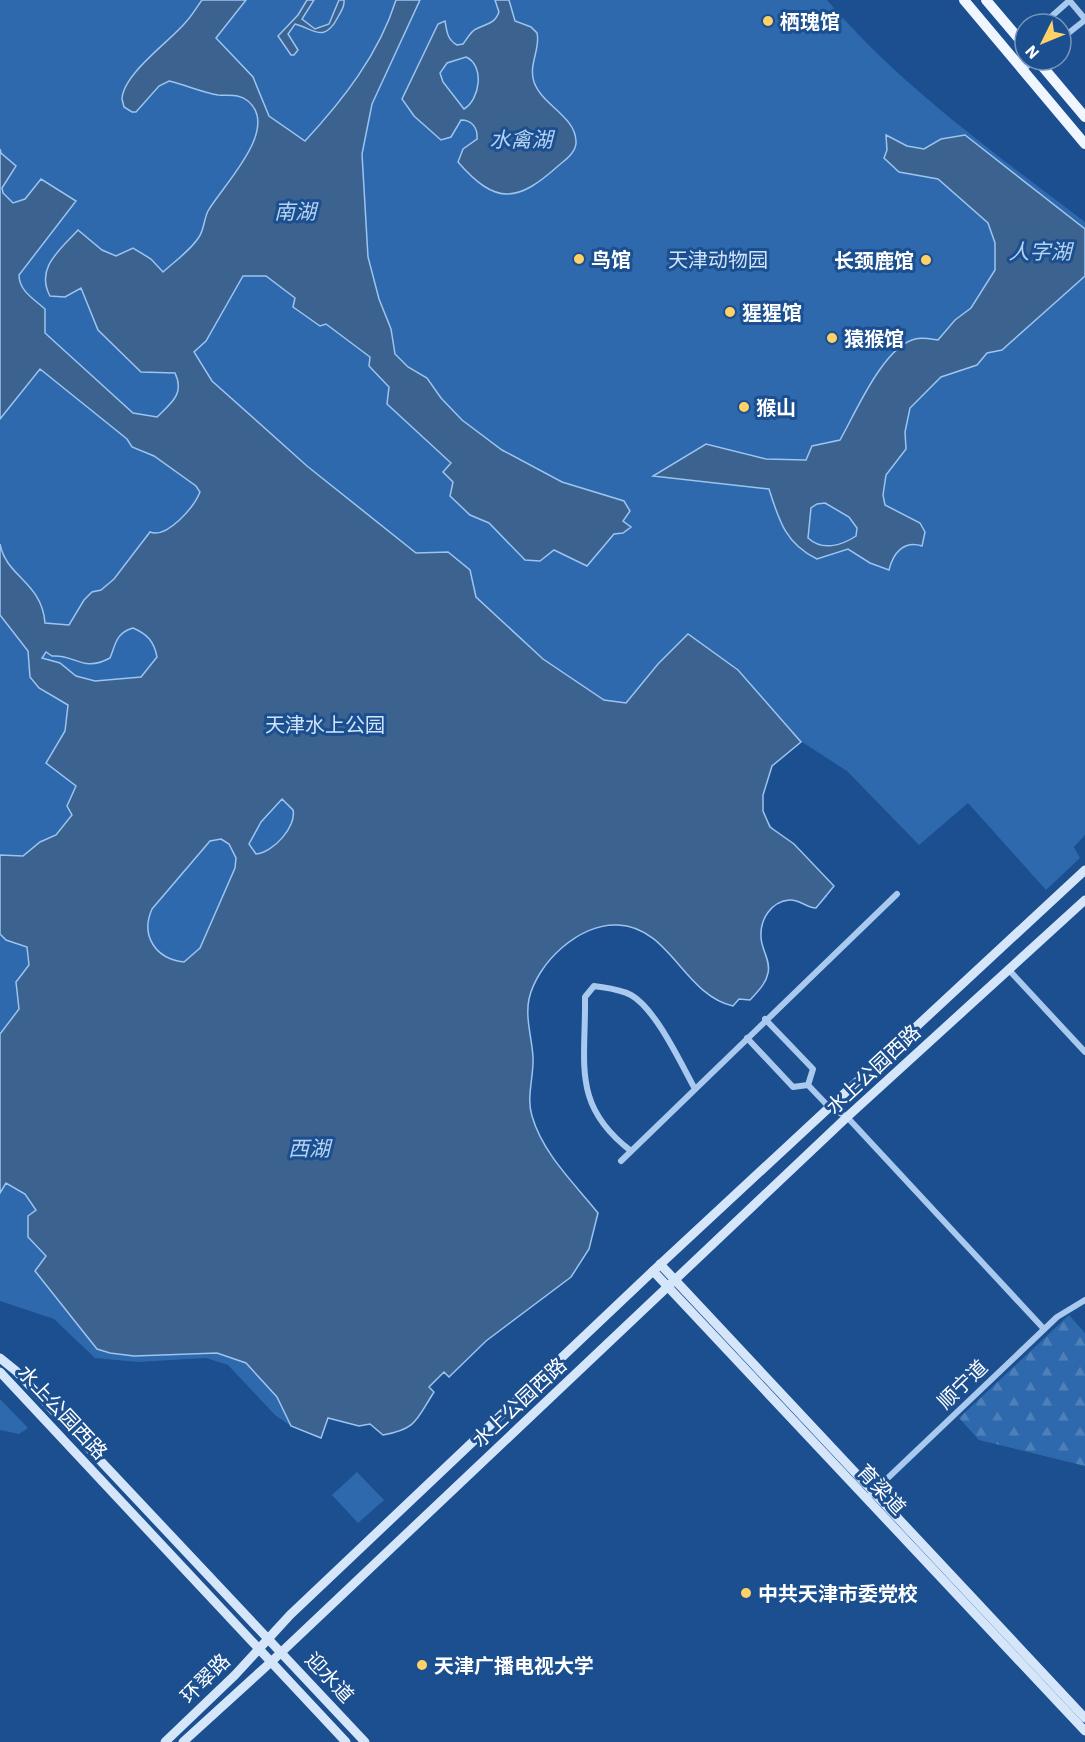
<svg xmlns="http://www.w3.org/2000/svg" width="1085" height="1742" viewBox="0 0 1085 1742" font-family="'IBM Plex Sans','Noto Sans SC',sans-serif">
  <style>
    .forest { fill: url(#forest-firs) }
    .park { fill: #2e69ad }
    .water { fill: #3c6290; stroke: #9cc4f0; stroke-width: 1.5; fill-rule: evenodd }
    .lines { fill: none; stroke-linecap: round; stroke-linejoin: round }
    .street { stroke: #a9c9ee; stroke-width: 6 }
    .secondary { stroke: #d6e6fa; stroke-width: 9 }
    .primary { stroke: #f0f6ff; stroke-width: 10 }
    .poi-dot { fill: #ffd166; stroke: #1b4f8f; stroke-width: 2 }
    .labels { text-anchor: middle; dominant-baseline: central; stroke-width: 6; stroke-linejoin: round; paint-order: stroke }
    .poi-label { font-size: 20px; font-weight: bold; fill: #fff; stroke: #1b4f8f; text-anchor: start }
    .park-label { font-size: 20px; fill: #cfe3fa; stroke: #1b4f8f }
    .street-label { font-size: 20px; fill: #fff; stroke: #1b4f8f }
    .water-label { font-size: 21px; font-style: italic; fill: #b5d3f5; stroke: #1b4f8f }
  </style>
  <defs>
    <pattern id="forest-firs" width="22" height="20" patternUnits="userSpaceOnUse" patternTransform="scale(1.5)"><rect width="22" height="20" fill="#2e69ad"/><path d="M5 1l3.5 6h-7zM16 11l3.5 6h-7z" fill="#4d80b9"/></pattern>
  </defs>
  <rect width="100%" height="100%" fill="#1b4f8f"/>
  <!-- forest -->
  <polygon class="forest" points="1069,1315 1085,1333 1085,1466 979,1440 959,1418"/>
  <!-- park -->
  <g class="park">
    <path d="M 0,0 L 827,0 C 900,86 996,154 1085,222 L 1085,835 L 1074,847 L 1080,858 L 1046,890 L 968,803 L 919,845 L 847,771 L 802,742 C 793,749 778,757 772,765 C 765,776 761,799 763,811 C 767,825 815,880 828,896 L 816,908 C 806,908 800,899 789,900 C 772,902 761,919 761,937 C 761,949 771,960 768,973 C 766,984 757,992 750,1000 L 739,999 L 733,1006 C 684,995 670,927 618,925 C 579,923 537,963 529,999 C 525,1018 532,1038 533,1057 C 534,1077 526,1097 532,1116 C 543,1154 574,1183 598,1213 L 589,1249 L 571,1277 L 486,1341 L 449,1377 L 444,1372 L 429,1387 L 434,1392 C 416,1420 417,1429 383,1435 L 370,1424 L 359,1426 L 328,1418 L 321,1438 L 291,1426 L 275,1415 L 228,1365 L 206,1358 L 138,1362 L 95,1358 L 54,1319 L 0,1301 Z"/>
    <polygon points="0,1399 28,1428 19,1434 0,1430"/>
    <polygon points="357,1472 384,1500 358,1523 332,1495"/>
  </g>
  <!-- water -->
  <g class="water">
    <path d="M 202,0 L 246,0 L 216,38 L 253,77 L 269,116 L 305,141 C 343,100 379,54 396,0 L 420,0 L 372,104 L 362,154 L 368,257 L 379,299 L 391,329 L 395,354 L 408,367 L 427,378 L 441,398 L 462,420 L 502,450 L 562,482 L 624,501 L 630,511 L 623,521 L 631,527 L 623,533 L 614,534 L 587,566 L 554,550 L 540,561 L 525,560 L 489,523 L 470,515 L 450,496 L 453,482 L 443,472 L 451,463 L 387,404 L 389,387 L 369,366 L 370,357 L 326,324 L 320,326 L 293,307 L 295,298 L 266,276 L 243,276 L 206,341 L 194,352 L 212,381 L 307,466 L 416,553 L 448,552 L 470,570 L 476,597 L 543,659 L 604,700 L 626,703 L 658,664 L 688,634 L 738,670 L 801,742 L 772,766 L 763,795 L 763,811 L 770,827 L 794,844 L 834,886 L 816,908 C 806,908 800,899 789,900 C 771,902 760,919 761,937 C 761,949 771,960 768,973 C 766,984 757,992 750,1000 L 739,999 L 733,1006 C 684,995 670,927 618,925 C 579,923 537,963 529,999 C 525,1018 532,1038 533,1057 C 534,1077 526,1097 532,1116 C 543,1154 574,1183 598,1213 L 589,1249 L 571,1277 L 486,1341 L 449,1377 L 444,1372 L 429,1387 L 434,1392 C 416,1420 417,1429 383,1435 L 370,1424 L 359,1426 L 328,1418 L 321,1438 L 291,1426 L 277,1397 L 246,1363 L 217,1353 L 134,1356 L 110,1353 L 97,1349 L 35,1271 L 46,1256 L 28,1237 L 28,1216 L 36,1210 L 25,1194 L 6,1183 L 0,1193 L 0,1034 L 19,1009 L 16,982 L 29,965 L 27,947 L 6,940 L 0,934 L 0,855 L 23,856 L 40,842 L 56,835 L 72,815 L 67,806 L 76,786 L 46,763 L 65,731 L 68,705 L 39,688 L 30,677 L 28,651 L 0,615 L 0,544 C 6,577 42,582 45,623 L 69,625 L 84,600 L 92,592 L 101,590 L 114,579 L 150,532 C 167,539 194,507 200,492 L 196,486 L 154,456 L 132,447 L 127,439 L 40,369 L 0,419 L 0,149 L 1,153 L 16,166 L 2,188 L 3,193 L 13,203 L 25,199 L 41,179 L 76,201 L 19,275 C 19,291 34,299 45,309 L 45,333 L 133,413 L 157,417 C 171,403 185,394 175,373 L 141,372 L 98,330 L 81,288 L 65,297 L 50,296 C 35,268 60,250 78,230 L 102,250 L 116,256 L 133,248 L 151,259 L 163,272 C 174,262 191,250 199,237 C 204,230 204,219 208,211 C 222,186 281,129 248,101 C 239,93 228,96 218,95 C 201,92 186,85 169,81 L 159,86 L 136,112 L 132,112 L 124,107 L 122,99 C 123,74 169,42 185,23 C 192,16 196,8 202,0 ZM 133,628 C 147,634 154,641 157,657 L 141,677 L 95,681 L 76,676 L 60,663 L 42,658 L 46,652 L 52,656 C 76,654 82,673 110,658 C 116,643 116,633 133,628 ZM 282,799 L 293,810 C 297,826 273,853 256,854 L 249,844 L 261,822 ZM 221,839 L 229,844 L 236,858 L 235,868 L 200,948 L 184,962 C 156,959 140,936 152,909 L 210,841 Z"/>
    <path d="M 307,0 L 314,0 L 302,19 L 315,29 L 329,24 L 339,0 L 344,0 C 345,7 341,11 338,17 C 324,44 314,29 295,24 L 288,34 L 298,50 L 294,55 L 291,55 L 278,36 L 298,15 Z"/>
    <path d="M 495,0 L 509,0 L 515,21 L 531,27 L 537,33 C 541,48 528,65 534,82 C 542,105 575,116 576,141 C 577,152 565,160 558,166 C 518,202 496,206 458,162 L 463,149 L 477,139 C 478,128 472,120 461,120 L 451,137 L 441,140 L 414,116 L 402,99 L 438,24 L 445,21 C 447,32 447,39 457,45 L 463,44 C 467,39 471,31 476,29 C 487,23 494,25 499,12 ZM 466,57 C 485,65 480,100 464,109 L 443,82 L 440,73 L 447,63 Z"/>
    <path d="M 886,135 L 907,146 L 924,149 L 941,139 L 965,135 L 1085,229 L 1085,276 L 1002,350 L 987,353 L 977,365 L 941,377 L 910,408 L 905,432 L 906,449 L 886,475 L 883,495 L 885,505 L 920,523 L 925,532 L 922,546 C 904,540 893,553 889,570 L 870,563 L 848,549 L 817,559 C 786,544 779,521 769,489 L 653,476 L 706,444 L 766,459 L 806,460 L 812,446 L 840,440 C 855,414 883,347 915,339 C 922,337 931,339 938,340 L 955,320 L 971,308 L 995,270 L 995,243 L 988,223 L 938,179 L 899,172 L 884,158 L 887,150 ZM 825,503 L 849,517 L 857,528 L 856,536 C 841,546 822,551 808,538 L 811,508 L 817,504 Z"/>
  </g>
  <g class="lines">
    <!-- street -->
    <g class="street">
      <polyline points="1069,0 1085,19"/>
      <polyline points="1043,24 1070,0"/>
      <polyline points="1061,39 1085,20"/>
      <polyline points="1023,70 1034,60"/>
      <polyline points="1008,969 1085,1052"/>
      <polyline points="765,1019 813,1069 808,1085"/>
      <polyline points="747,1038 793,1087 808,1085"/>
      <polyline points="808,1085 829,1107 847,1117 1044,1329"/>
      <path d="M 631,1151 C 571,1105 586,1064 585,997 L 594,986 C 606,988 620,989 631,995 C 656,1009 681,1064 695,1089"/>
      <polyline points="621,1161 897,894"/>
      <polyline points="871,1494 1057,1317 1085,1300"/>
    </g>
    <!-- secondary -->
    <g class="secondary">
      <polyline points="660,1264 1085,1718"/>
      <polyline points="653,1271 1085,1731"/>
      <polyline points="0,1358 16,1371 365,1742"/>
      <polyline points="0,1372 346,1742"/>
      <polyline points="165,1742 235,1675 290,1615 653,1271 1085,870"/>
      <polyline points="183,1742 271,1662 847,1117 1085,900"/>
    </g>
    <!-- primary -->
    <g class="primary">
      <polyline points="964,0 1085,144"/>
      <polyline points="986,0 1025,46"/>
      <polyline points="1037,60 1085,117"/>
    </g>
  </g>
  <!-- markers -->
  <g class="poi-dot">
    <circle cx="768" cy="21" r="6"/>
    <circle cx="579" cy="259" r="6"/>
    <circle cx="926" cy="260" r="6"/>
    <circle cx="730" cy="312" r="6"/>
    <circle cx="832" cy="338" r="6"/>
    <circle cx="744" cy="407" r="6"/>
    <circle cx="746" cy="1593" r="6"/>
    <circle cx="422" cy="1665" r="6"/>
  </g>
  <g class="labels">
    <!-- poi labels -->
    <g class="poi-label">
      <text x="780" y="21">栖瑰馆</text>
      <text x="591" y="259">鸟馆</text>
      <text x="914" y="260" text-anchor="end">长颈鹿馆</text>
      <text x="742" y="312">猩猩馆</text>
      <text x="844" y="338">猿猴馆</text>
      <text x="756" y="407">猴山</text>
      <text x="758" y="1593">中共天津市委党校</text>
      <text x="434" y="1665">天津广播电视大学</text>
    </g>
    <!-- park labels -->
    <g class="park-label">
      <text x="718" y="259">天津动物园</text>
      <text x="325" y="724">天津水上公园</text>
    </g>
    <!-- street labels -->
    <g class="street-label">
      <text transform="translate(873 1069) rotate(-43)">水上公园西路</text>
      <text transform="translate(962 1384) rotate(-44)">顺宁道</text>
      <text transform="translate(519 1402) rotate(-43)">水上公园西路</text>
      <text transform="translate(63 1412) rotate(47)">水上公园西路</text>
      <text transform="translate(882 1489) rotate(47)">育梁道</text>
      <text transform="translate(330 1677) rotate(47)">迎水道</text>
      <text transform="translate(205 1678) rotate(-45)">环翠路</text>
    </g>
    <!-- water labels -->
    <g class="water-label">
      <text x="521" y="139">水禽湖</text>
      <text x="295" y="211">南湖</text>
      <text x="1040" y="251">人字湖</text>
      <text x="309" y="1148">西湖</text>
    </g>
  </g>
  <!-- north arrow -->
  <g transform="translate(1043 42) rotate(227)"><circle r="28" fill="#1b4f8f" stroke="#7695bc" stroke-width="1.5"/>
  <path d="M0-4.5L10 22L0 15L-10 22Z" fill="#ffd166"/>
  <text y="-9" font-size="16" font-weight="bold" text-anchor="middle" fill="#ffffff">N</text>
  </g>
</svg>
